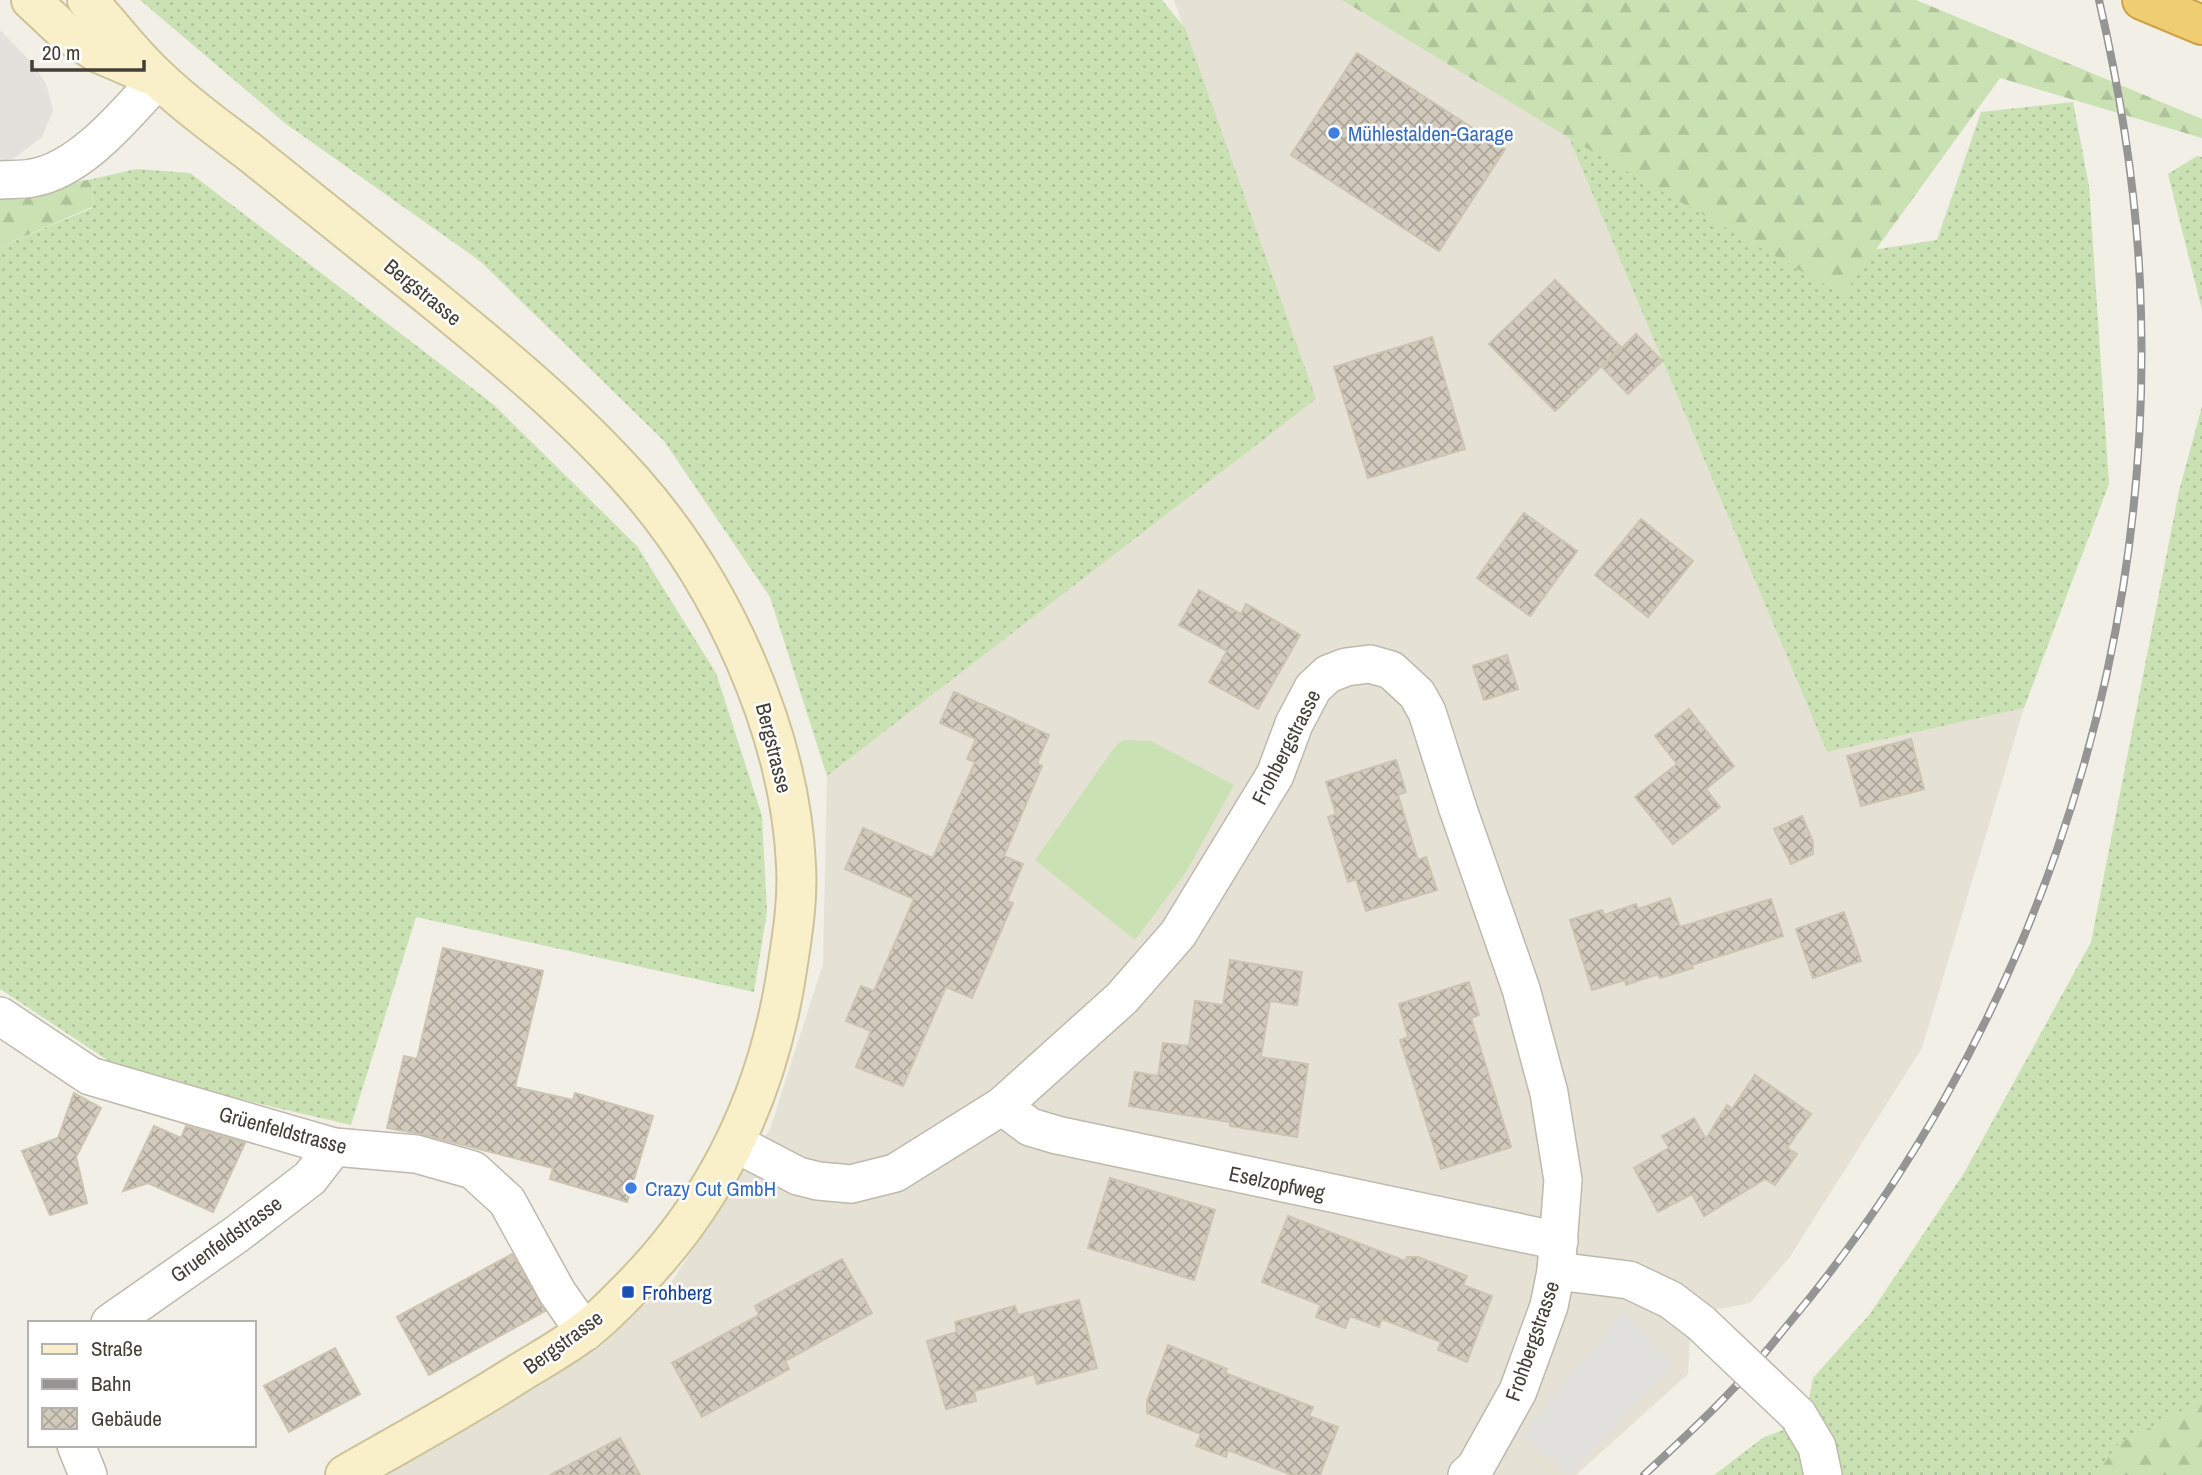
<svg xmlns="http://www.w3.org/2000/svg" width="2202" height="1475" viewBox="0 0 2202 1475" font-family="'Archivo Narrow',sans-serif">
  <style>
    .residential { fill: #e5e1d5 }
    .industrial { fill: #e4e0db }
    .grass { fill: url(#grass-dots) }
    .forest { fill: url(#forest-firs) }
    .garden { fill: #cae2b3 }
    .parking { fill: #e3e1de }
    .building { fill: url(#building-cross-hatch); stroke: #ccc3b1; stroke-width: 2 }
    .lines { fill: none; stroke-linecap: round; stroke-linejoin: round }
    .street-casing { stroke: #bfb9ad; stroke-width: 40 }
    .secondary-casing { stroke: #cdc39a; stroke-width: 42 }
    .highway-casing { stroke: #cda244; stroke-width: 42 }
    .street { stroke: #fff; stroke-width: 37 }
    .secondary { stroke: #f9f0c9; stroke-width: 38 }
    .highway { stroke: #efcd73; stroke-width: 38 }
    .rail-casing { stroke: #959595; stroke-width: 8 }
    .rail { stroke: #fff; stroke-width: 5; stroke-dasharray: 16; stroke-linecap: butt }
    .street-bridge-casing { stroke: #bfb9ad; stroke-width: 40; stroke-linecap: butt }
    .street-bridge { stroke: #fff; stroke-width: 37 }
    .shop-dot { fill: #3f7fe0; stroke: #fff; stroke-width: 2.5 }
    .transit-dot { fill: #1a4fb4; stroke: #fff; stroke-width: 2.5 }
    .labels { text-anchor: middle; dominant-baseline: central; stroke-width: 5; stroke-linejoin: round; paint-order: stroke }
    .shop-label { font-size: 21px; fill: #366cbe; stroke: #fff; text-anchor: start }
    .street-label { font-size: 21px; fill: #433f36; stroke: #fff }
    .transit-label { font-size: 21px; fill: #164399; stroke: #fff; text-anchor: start }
  </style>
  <defs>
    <pattern id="grass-dots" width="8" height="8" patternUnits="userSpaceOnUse" patternTransform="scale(1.75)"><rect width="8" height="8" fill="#cae2b3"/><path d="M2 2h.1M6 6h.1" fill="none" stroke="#afc39b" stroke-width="1.8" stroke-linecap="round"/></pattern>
    <pattern id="forest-firs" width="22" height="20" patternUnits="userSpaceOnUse" patternTransform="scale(1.75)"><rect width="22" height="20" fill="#cae2b3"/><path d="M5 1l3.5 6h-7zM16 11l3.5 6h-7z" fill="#afc39b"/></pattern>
    <pattern id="building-cross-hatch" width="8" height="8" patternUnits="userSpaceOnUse" patternTransform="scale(1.75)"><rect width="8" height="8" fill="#d2cbbd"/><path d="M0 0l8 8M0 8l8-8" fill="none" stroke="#aca69a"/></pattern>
  </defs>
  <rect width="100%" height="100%" fill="#f1efe6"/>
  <!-- residential -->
  <polygon class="residential" points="1174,0 1342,0 1569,138 1827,752 2024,708 1922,1048 1789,1258 1750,1303 1713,1310 1690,1336 1688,1374 1576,1475 386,1475 508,1404 667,1289 770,1129 823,964 827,776 1314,400"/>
  <!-- industrial -->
  <polygon class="industrial" points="0,30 34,65 46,84 53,110 42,137 16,157 0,162"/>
  <!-- grass -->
  <g class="grass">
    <polygon points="140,0 1162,0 1185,28 1316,399 827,776 770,597 664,441 480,261 286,124"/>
    <polygon points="2073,102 2089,186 2109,484 2024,708 1827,752 1569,138 1821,258 1937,240 1981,112"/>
    <polygon points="2197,156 2202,157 2202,310 2168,174"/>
    <polygon points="136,169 190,173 493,404 637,546 716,673 762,816 767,912 754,992 416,917 351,1125 127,1073 0,989 0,247 92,208 93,179"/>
    <polygon points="2202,406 2202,1475 1714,1475 1764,1437 1786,1429 1808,1404 1813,1378 1870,1314 1964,1173 2091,942 2179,491"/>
  </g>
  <!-- forest -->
  <g class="forest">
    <polygon points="1342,0 1916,0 2202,119 2202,138 2000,78 1843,295 1569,138"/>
    <polygon points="93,179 92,207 0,247 0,195"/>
    <polygon points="2202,1400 2202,1475 2096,1475 2118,1444"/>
  </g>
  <!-- garden -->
  <polygon class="garden" points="1123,740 1151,741 1234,785 1186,872 1135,940 1035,860 1114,748"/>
  <!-- parking -->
  <polygon class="parking" points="1623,1311 1673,1364 1569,1475 1522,1436"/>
  <!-- building -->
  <g class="building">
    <polygon points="1357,53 1505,149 1439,251 1291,155"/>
    <polygon points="1555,280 1621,347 1555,411 1489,344"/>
    <polygon points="1636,334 1662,361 1628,394 1602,367"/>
    <polygon points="1432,337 1465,449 1368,478 1334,367"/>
    <polygon points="1524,513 1577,551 1530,616 1477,578"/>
    <polygon points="1641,519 1693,561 1648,617 1595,575"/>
    <polygon points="1199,590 1241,614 1246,604 1300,635 1258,709 1209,682 1227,651 1179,625"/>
    <polygon points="1507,655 1518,689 1484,700 1473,666"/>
    <polygon points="954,692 1049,735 1037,763 1042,766 1004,856 1023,864 1007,901 1013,903 972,998 946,987 903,1086 856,1067 871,1031 846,1021 861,986 874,991 914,899 845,869 863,828 933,858 975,762 967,759 976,739 940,723"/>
    <polygon points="1689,709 1734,766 1706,789 1720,807 1673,844 1635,797 1677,764 1655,736"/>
    <polygon points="1911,739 1924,789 1861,806 1847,756"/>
    <polygon points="1396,760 1406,792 1398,795 1418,860 1426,857 1437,890 1366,911 1356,879 1348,882 1338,849 1328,817 1336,814 1326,782"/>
    <polygon points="1802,816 1813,842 1813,854 1791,864 1774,829"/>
    <polygon points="1670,898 1680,927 1771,899 1783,936 1692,965 1693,968 1660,978 1658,974 1626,985 1625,980 1592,990 1570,920 1602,910 1604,915 1636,904 1638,909"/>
    <polygon points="1844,912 1861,961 1813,978 1796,929"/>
    <polygon points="443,948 543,971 515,1087 573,1100 575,1093 653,1116 627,1202 550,1179 553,1168 421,1134 387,1128 404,1056 417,1059"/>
    <polygon points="1230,960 1302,972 1297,1005 1270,1001 1261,1057 1308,1064 1297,1137 1230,1126 1230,1122 1129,1106 1135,1072 1158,1076 1163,1043 1189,1046 1195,1001 1223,1005"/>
    <polygon points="1469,982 1479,1015 1471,1018 1511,1147 1441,1169 1400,1040 1408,1037 1399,1004"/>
    <polygon points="1755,1075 1811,1114 1787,1148 1797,1154 1775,1185 1765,1179 1704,1216 1692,1194 1658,1212 1634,1168 1669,1148 1662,1136 1694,1118 1706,1139 1727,1105 1732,1109"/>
    <polygon points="74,1093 101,1108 76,1157 87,1203 50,1215 22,1151 58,1138"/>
    <polygon points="154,1126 181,1138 186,1126 245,1143 213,1212 148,1183 123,1191"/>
    <polygon points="1110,1178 1215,1210 1194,1280 1088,1248"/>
    <polygon points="1288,1216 1405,1261 1407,1257 1418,1257 1467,1276 1463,1285 1492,1296 1467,1362 1438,1350 1441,1342 1382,1319 1379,1327 1350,1316 1345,1328 1316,1317 1321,1305 1262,1282"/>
    <polygon points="512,1254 545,1311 429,1375 397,1317"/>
    <polygon points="842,1259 872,1313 785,1361 789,1369 702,1417 672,1363 759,1315 755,1306"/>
    <polygon points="1079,1300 1097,1368 1037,1384 1034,1374 1004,1383 974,1391 976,1401 946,1409 927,1341 957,1332 955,1322 1015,1306 1018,1315"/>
    <polygon points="1168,1345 1227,1369 1225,1373 1313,1407 1309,1416 1338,1427 1320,1475 1292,1475 1228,1450 1226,1457 1196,1446 1201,1434 1147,1413 1147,1401"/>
    <polygon points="335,1348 360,1394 289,1432 264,1386"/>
    <polygon points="620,1438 640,1475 550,1475"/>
  </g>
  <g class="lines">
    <defs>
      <g id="street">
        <path d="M 0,180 C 11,179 22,180 32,178 C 81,170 126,114 158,79"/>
        <polyline points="0,1016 90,1076 334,1147 416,1154 473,1170 507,1201 557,1292 585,1332"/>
        <polyline points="1002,1106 1030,1127 1057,1135 1559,1241"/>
        <polyline points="735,1143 798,1176 818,1181 851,1184 895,1173 1002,1106 1122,998 1178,934 1275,775 1294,724 1313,688 1328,674 1346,667 1370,664 1391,670 1417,694 1427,712 1458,809 1521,989 1549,1093 1563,1180 1556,1271 1549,1306 1518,1391 1475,1468 1467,1475"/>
        <polyline points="1556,1271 1629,1280 1671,1300 1701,1323"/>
        <polyline points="110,1323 237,1234 310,1178 334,1147"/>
        <polyline points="1798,1415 1817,1447 1823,1475"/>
        <polyline points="76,1445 88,1475"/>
      </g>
      <g id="secondary">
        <polyline points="31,0 64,31 98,53 147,74"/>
        <path d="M 87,0 C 112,26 133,56 160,80 C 188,107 221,130 252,154 C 311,202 370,249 429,296 C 500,354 572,413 633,482 C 721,581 790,731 796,865 C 798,898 793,931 788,963 C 770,1091 718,1202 626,1293 C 612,1307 598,1322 582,1333 C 561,1349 538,1361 516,1375 C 460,1411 402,1442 345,1475"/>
      </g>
      <polyline id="highway" points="2142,0 2202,25"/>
    </defs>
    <!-- street casing -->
    <use href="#street" class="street-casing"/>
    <!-- secondary casing -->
    <use href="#secondary" class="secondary-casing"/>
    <!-- highway casing -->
    <use href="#highway" class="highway-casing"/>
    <!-- street -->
    <use href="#street" class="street"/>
    <!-- secondary -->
    <use href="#secondary" class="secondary"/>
    <!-- highway -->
    <use href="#highway" class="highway"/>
    <defs>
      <path id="rail" d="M 1644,1475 C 1674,1447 1704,1420 1732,1390 C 1753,1369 1771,1345 1790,1322 C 2024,1043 2151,678 2141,314 C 2139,208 2123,104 2099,0"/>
    </defs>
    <!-- rail casing -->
    <use href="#rail" class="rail-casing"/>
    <!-- rail -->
    <use href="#rail" class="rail"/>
    <defs>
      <polyline id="street-bridge" points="1701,1323 1798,1415"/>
    </defs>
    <!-- street-bridge casing -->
    <use href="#street-bridge" class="street-bridge-casing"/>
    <!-- street-bridge -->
    <use href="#street-bridge" class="street-bridge"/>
  </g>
  <!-- markers -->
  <g class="shop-dot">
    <circle cx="1334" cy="133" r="7"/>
    <circle cx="631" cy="1188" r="7"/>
  </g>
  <rect class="transit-dot" x="621" y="1285" width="14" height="14" rx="3.5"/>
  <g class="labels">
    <!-- shop labels -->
    <g class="shop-label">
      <text x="1348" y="133">Mühlestalden-Garage</text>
      <text x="645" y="1188">Crazy Cut GmbH</text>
    </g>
    <!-- street labels -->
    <g class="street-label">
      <text transform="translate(423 292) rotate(39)">Bergstrasse</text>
      <text transform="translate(1286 747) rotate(-63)">Frohbergstrasse</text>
      <text transform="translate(774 748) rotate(76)">Bergstrasse</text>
      <text transform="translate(283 1130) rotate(15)">Grüenfeldstrasse</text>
      <text transform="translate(1277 1183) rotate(12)">Eselzopfweg</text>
      <text transform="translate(226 1239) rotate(-36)">Gruenfeldstrasse</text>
      <text transform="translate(1532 1341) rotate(-71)">Frohbergstrasse</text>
      <text transform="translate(563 1342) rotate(-36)">Bergstrasse</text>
    </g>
    <!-- transit labels -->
    <g class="transit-label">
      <text x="642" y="1292">Frohberg</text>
    </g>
  </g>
  <!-- legend -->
  <rect x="28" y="1321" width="228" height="126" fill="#ffffff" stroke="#b4b2af" stroke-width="2"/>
  <rect x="42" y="1344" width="35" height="10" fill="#f9f0c9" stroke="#b4b2af" stroke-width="2"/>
  <text x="91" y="1356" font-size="21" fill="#433f36">Straße</text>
  <rect x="42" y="1379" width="35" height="10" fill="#959595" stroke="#b4b2af" stroke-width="2"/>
  <text x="91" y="1391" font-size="21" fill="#433f36">Bahn</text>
  <rect x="42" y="1408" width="35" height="21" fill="url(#building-cross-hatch)" stroke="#b4b2af" stroke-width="2"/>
  <text x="91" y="1426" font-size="21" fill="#433f36">Gebäude</text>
  <!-- scale -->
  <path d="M32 60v10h112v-10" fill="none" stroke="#433f36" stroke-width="3.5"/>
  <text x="42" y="60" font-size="21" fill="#433f36" stroke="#ffffff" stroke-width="5" paint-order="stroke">20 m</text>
</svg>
